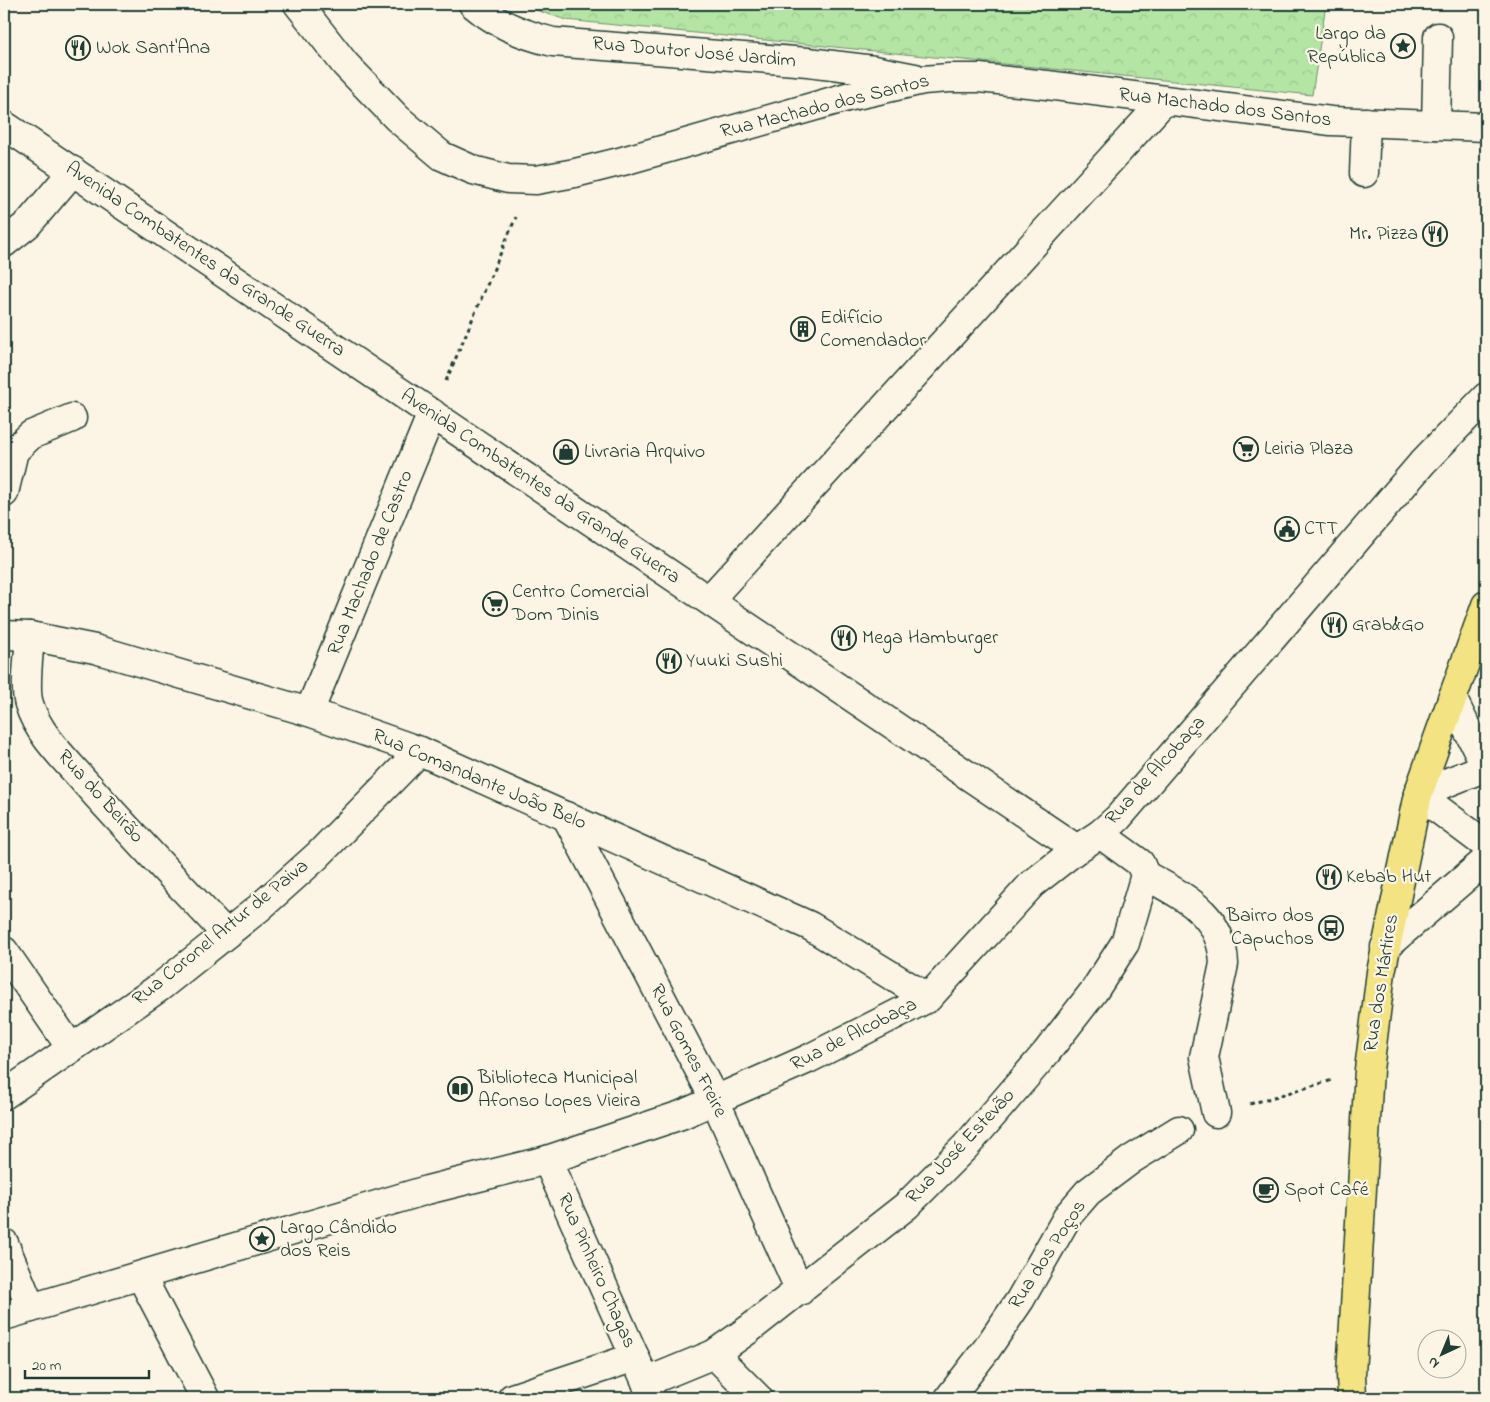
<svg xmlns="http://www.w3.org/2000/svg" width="1490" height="1402" viewBox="0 0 1490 1402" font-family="'Indie Flower',sans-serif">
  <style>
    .forest { fill: url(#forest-crowns); stroke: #6a916c }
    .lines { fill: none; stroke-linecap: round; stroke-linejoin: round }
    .minor-casing { stroke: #1f3d34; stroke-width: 31 }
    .major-casing { stroke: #1f3d34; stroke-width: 31 }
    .path { stroke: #1f3d34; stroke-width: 3; stroke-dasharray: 4 4; stroke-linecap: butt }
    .minor { stroke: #fcf5e5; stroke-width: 28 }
    .major { stroke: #f4e382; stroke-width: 28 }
    .labels { text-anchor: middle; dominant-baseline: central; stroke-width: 4.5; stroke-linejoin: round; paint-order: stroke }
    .poi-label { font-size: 20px; fill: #1f3d34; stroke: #fcf5e5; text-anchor: start }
    .street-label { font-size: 20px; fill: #1f3d34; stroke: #fcf5e5 }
  </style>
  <defs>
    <pattern id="forest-crowns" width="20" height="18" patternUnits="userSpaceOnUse" patternTransform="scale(1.25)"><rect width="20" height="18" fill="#b4e5a5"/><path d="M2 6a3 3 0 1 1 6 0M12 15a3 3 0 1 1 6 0" fill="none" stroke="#9ac58f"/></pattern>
  </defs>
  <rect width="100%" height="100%" fill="#fcf5e5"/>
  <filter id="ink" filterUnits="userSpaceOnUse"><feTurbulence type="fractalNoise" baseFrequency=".02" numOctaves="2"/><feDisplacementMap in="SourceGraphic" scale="10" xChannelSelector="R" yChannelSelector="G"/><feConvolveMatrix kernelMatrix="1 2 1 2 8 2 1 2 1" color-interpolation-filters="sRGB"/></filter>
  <g filter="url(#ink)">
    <!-- forest -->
    <polygon class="forest" points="518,4 1326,4 1312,95 566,20"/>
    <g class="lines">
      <defs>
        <g id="minor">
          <polyline points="298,4 345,64 397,118 442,156 473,170 508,179 536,180 575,173 623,161 847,97 923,80 949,78 979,78 1047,85 1331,121 1486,127"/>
          <path d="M 473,4 C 496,24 523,35 553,42 L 808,62 L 874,70 L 915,78"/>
          <polyline points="4,125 1077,849"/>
          <polyline points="1436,125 1438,37"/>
          <polyline points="1364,173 1366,122"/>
          <polyline points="4,243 28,224 73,171"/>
          <polyline points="4,493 14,451 31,435 72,418"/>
          <polyline points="709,600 1164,101"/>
          <polyline points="4,635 30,636 95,649 309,712 420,751 810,926 928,998"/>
          <path d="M 30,636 C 29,654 24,689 29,704 C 38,734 64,758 84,781 C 130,833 178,883 226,934"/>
          <polyline points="1452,698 1486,767"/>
          <polyline points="309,712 432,413"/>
          <polyline points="1418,794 1486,845"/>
          <polyline points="1418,794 1486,767"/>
          <polyline points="566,816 715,1100 800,1291"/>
          <path d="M 1145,875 C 1184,897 1222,913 1224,964 L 1204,1057 L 1216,1113"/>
          <polyline points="1385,947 1486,860"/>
          <polyline points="4,951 71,1048"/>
          <polyline points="4,1095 160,987 259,908 317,856 420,751"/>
          <polyline points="547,1160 646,1382 651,1398"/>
          <polyline points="4,1243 31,1308"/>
          <polyline points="141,1276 205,1398"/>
          <polyline points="4,1316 427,1190 547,1160 681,1115 808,1059 928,998 1032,884 1077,849 1100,834 1118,818 1423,462 1486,397"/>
          <polyline points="714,1354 758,1398"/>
          <polyline points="646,1382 714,1354 748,1330 906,1206 966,1146 1046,1053 1094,991 1125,943 1145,875 1140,863 1100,834"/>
          <polyline points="512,1398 635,1357"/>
          <polyline points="949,1398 986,1350 1020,1300 1069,1214 1088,1192 1132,1159 1179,1130"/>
        </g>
        <polyline id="major" points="1352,1398 1351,1374 1369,1070 1381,972 1418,794 1486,605"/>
      </defs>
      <!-- minor casing -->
      <use href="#minor" class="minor-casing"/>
      <!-- major casing -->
      <use href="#major" class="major-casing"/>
      <!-- path -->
      <g class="path">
        <polyline points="446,381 516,217"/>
        <polyline points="1250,1104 1333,1080"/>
      </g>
      <!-- minor -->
      <use href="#minor" class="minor"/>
      <!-- major -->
      <use href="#major" class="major"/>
    </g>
  </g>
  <!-- icons -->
  <defs>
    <symbol id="sight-ring" viewBox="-11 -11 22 22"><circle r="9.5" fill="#fcf5e5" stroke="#1f3d34" stroke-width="1.5"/><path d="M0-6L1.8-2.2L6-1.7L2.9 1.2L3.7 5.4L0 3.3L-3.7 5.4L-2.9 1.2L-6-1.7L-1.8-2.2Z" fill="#1f3d34"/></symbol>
    <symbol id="restaurant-ring" viewBox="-11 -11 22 22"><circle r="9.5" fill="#fcf5e5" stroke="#1f3d34" stroke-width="1.5"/><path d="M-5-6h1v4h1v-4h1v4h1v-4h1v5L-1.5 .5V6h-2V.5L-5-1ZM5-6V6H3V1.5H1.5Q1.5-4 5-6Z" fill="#1f3d34"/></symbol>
    <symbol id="building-ring" viewBox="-11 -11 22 22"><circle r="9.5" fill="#fcf5e5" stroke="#1f3d34" stroke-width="1.5"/><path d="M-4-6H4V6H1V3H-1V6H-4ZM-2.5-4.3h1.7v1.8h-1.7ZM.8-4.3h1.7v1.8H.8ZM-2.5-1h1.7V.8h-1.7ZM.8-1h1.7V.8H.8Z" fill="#1f3d34"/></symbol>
    <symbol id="supermarket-ring" viewBox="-11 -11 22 22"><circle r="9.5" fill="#fcf5e5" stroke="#1f3d34" stroke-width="1.5"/><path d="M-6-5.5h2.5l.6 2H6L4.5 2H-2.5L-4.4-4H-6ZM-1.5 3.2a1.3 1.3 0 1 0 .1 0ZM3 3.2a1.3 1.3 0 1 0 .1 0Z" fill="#1f3d34"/></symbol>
    <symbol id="shop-ring" viewBox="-11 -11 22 22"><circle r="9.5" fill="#fcf5e5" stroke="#1f3d34" stroke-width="1.5"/><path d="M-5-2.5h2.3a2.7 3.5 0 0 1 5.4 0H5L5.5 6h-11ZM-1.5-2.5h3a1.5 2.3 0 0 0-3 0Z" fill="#1f3d34"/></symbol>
    <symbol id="civic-ring" viewBox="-11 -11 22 22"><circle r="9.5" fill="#fcf5e5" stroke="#1f3d34" stroke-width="1.5"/><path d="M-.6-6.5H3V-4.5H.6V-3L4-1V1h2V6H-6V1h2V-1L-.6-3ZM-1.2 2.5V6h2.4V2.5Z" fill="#1f3d34"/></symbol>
    <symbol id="bus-ring" viewBox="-11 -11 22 22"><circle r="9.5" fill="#fcf5e5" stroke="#1f3d34" stroke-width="1.5"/><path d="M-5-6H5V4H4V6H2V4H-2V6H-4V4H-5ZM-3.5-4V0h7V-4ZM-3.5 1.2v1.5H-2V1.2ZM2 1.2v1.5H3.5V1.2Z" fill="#1f3d34"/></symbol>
    <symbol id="library-ring" viewBox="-11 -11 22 22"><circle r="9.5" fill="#fcf5e5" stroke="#1f3d34" stroke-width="1.5"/><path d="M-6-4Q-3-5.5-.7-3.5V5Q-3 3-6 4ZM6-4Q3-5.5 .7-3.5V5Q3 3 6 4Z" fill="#1f3d34"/></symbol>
    <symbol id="cafe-ring" viewBox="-11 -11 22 22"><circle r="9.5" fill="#fcf5e5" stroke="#1f3d34" stroke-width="1.5"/><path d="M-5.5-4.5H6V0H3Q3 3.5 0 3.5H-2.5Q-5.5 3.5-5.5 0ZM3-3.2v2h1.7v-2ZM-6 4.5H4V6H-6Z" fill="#1f3d34"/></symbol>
  </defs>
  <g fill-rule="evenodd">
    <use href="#sight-ring" x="1389" y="32" width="28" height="28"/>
    <use href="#restaurant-ring" x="64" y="34" width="28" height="28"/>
    <use href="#restaurant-ring" x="1421" y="220" width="28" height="28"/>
    <use href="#building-ring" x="789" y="315" width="28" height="28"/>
    <use href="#supermarket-ring" x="1232" y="435" width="28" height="28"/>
    <use href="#shop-ring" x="552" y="438" width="28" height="28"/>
    <use href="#civic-ring" x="1273" y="515" width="28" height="28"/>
    <use href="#supermarket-ring" x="481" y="590" width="28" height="28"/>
    <use href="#restaurant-ring" x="1320" y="611" width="28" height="28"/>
    <use href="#restaurant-ring" x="830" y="624" width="28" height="28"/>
    <use href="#restaurant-ring" x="655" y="647" width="28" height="28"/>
    <use href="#restaurant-ring" x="1315" y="863" width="28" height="28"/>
    <use href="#bus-ring" x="1317" y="914" width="28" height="28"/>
    <use href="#library-ring" x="446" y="1075" width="28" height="28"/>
    <use href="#cafe-ring" x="1252" y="1176" width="28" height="28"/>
    <use href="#sight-ring" x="248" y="1225" width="28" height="28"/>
  </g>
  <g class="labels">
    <!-- poi labels -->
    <g class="poi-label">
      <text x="1386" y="34" text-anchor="end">Largo da<tspan x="1386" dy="23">República</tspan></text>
      <text x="96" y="48">Wok Sant'Ana</text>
      <text x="1418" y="234" text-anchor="end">Mr. Pizza</text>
      <text x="820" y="318">Edifício<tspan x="820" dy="23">Comendador</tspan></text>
      <text x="1264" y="449">Leiria Plaza</text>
      <text x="584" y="452">Livraria Arquivo</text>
      <text x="1304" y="529">CTT</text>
      <text x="512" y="592">Centro Comercial<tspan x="512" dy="23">Dom Dinis</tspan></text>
      <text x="1352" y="625">Grab&amp;Go</text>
      <text x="862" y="638">Mega Hamburger</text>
      <text x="686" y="661">Yuuki Sushi</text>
      <text x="1346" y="877">Kebab Hut</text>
      <text x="1314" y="916" text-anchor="end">Bairro dos<tspan x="1314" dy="23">Capuchos</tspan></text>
      <text x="478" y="1078">Biblioteca Municipal<tspan x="478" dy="23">Afonso Lopes Vieira</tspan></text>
      <text x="1284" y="1190">Spot Café</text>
      <text x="280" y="1228">Largo Cândido<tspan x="280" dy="23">dos Reis</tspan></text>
    </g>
    <!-- street labels -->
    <g class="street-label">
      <text transform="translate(694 53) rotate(5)">Rua Doutor José Jardim</text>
      <text transform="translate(825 107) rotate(-14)">Rua Machado dos Santos</text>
      <text transform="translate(1225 108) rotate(7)">Rua Machado dos Santos</text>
      <text transform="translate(205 260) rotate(34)">Avenida Combatentes da Grande Guerra</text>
      <text transform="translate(540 487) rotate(34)">Avenida Combatentes da Grande Guerra</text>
      <text transform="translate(371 563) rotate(-68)">Rua Machado de Castro</text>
      <text transform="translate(1156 771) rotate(-48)">Rua de Alcobaça</text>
      <text transform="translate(479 780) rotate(23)">Rua Comandante João Belo</text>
      <text transform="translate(100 797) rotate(48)">Rua do Beirão</text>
      <text transform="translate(221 933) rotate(-39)">Rua Coronel Artur de Paiva</text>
      <text transform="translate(1382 983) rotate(-81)">Rua dos Mártires</text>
      <text transform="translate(854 1035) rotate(-27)">Rua de Alcobaça</text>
      <text transform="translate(688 1051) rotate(63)">Rua Gomes Freire</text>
      <text transform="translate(961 1147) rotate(-47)">Rua José Estevão</text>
      <text transform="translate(1048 1255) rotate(-57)">Rua dos Poços</text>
      <text transform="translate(596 1271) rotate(66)">Rua Pinheiro Chagas</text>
    </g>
  </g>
  <!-- margin -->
  <rect width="1490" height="1402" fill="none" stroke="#fcf5e5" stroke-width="20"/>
  <rect x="10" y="10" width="1470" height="1382" fill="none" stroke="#1f3d34" stroke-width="2" filter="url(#ink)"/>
  <!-- north arrow -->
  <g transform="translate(1442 1354) rotate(224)"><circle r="24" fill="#fcf5e5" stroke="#a4ab9e"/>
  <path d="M0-4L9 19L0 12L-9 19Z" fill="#1f3d34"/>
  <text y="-8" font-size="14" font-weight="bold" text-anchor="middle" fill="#1f3d34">N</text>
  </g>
  <!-- scale -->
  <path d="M25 1370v8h124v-8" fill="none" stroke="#1f3d34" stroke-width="2.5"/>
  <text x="32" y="1370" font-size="15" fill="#1f3d34" stroke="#fcf5e5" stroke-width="4" paint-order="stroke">20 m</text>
</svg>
